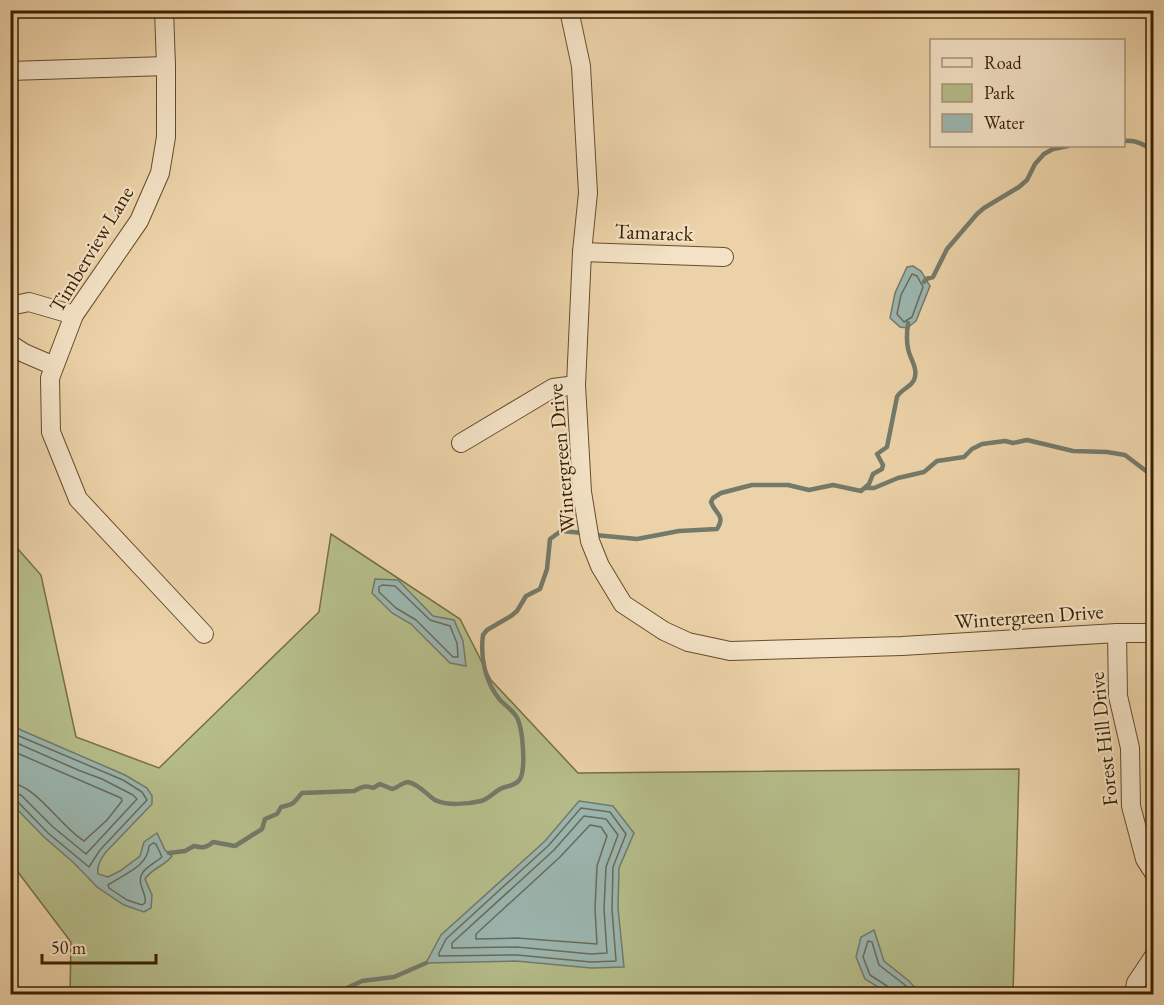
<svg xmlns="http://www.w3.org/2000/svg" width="1164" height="1005" viewBox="0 0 1164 1005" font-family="'EB Garamond',serif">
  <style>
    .green { fill: #b5bd8a; stroke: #786e46; stroke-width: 1.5 }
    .water { fill: #9bb6b0; stroke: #747a6a; stroke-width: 1.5 }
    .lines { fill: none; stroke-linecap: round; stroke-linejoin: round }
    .shore { stroke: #6a6b58; stroke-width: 1.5 }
    .stream { stroke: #747a6a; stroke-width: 4.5 }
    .street-casing { stroke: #664c2b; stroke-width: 20 }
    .street { stroke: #f3e2c6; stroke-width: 18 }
    .labels { text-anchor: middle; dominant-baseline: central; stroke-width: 4.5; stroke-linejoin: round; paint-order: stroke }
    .street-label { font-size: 21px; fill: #3a2001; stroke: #f3e2c6 }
  </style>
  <rect width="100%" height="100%" fill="#ecd2a8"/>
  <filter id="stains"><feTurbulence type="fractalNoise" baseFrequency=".00333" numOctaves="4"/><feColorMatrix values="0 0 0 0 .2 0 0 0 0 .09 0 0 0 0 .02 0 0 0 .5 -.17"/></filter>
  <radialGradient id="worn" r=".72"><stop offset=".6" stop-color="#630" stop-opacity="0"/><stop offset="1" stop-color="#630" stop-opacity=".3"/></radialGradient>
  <!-- green -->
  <polygon class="green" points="331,534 460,619 491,680 578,773 1019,769 1013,994 70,994 71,942 11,863 10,540 41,575 76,737 159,768 319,612"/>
  <!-- water -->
  <g class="water">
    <polygon points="913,266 921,271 930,286 916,321 907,328 900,327 890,318 895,293 907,267"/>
    <polygon points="375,579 398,580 433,616 454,620 463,641 466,666 450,663 411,624 392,613 372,593"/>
    <path d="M 11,723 L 21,730 L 125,775 L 147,788 L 152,796 L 152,804 L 105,853 C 100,861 97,865 98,874 L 108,877 L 120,871 L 140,856 L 144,842 L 157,833 L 165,850 L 172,856 C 165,866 152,868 145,879 L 152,895 L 151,908 L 144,912 L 124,905 L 97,887 L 74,863 L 44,837 L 11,803 Z"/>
    <polygon points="579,801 613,806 634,833 619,868 618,908 624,967 591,968 516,961 426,963 441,935 545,841"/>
    <polygon points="874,930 884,961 909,981 921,994 885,994 883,990 865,979 856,957 861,937"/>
  </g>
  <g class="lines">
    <!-- shore -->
    <g class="shore">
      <polygon points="912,274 917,276 923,287 912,317 904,322 897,314 901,295"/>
      <polygon points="382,585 395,586 430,620 450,626 457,643 458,657 453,657 416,620 396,608 379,592 379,587"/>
      <polyline points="10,731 19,736 123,780 142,792 147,800 100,850 89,867 48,833 17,801 10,799"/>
      <polyline points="10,740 78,770 102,779 133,795 137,799 86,854 53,827 21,795 10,792"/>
      <path d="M 10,750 L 121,798 L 122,801 L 107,820 L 84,841 C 62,828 35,784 10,783"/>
      <polygon points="581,808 610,812 626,834 613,867 612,909 616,961 591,962 517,955 439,956 439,953 446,939 549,845"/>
      <polygon points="584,816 606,819 618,835 606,867 604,909 607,953 591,954 517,947 452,948 452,943 554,850"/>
      <polygon points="590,825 601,827 607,836 597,866 595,909 597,944 517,938 476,939 476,934 560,857"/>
      <path d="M 153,843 L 156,844 L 162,857 C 151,866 135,871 142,888 C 144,894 146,897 145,903 L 142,905 L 127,900 L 109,888 L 108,885 C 122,875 148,867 149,846 Z"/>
      <polyline points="890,994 887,986 870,975 863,957 868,941 872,942 879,965 905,985 913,994"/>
    </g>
    <!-- stream -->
    <g class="stream">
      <path d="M 1124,141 C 1136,140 1144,144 1154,152"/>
      <polyline points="924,282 926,279 933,277 947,249 977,214 984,208 1019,187 1027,180 1035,164 1044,154 1053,149 1068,146"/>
      <polyline points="865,488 874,488 898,478 924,472 937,461 964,457 972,449 982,444 1005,441 1013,443 1027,440 1073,451 1107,452 1125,455 1154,477"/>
      <path d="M 595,535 L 637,539 L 679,531 L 717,529 C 726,515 715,514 711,502 L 713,498 L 721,493 L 752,485 L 788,485 L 809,490 L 833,485 L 861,491 L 869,484 L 873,474 L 882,469 L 883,465 L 877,454 L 887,447 L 897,397 C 901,389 910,388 914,380 C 919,368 909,358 908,348 C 906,340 907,331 908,323"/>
      <path d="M 169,853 L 185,851 L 194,846 C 202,848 207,848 213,842 L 235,846 L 262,829 L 265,819 L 277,814 L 281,807 C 297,803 292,804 302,793 L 354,791 C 362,787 365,785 373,788 L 380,784 L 392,789 C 397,788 403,782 408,782 C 419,784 427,795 435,800 C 446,806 469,804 481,801 C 489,799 493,793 500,789 C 507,785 515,787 520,779 C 526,769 523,726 516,716 C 512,710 505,705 500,700 C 485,682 480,657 483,635 L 487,630 L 511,616 L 517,611 L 526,596 L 540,589 L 547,569 L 550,539 L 561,531 L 583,533"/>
      <polyline points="334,994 362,981 394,977 426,963"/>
    </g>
    <defs>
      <g id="street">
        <polyline points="164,10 166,66 166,137 160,173 139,221 74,315 50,378 51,432 78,499 204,634"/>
        <polyline points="569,10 581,66 588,193 582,252 576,385 582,492 590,541 600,566 623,604 664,631 688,642 730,651 902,646 1117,633 1154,633"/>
        <polyline points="10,71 166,66"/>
        <polyline points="582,252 724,257"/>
        <polyline points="10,306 29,302 74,315"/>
        <polyline points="10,344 24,353 54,366"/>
        <polyline points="461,443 553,388 576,385"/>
        <polyline points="1117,633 1118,696 1130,748 1131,806 1145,859 1154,873"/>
        <polyline points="1134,994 1136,983 1154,956"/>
      </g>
    </defs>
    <!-- street casing -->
    <use href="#street" class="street-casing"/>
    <!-- street -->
    <use href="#street" class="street"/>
  </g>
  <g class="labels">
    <!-- street labels -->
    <g class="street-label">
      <text transform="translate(654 232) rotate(2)">Tamarack</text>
      <text transform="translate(91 249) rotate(-59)">Timberview Lane</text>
      <text transform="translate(561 458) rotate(-95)">Wintergreen Drive</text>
      <text transform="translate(1029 616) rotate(-4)">Wintergreen Drive</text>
      <text transform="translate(1103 739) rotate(-96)">Forest Hill Drive</text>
    </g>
  </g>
  <!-- margin -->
  <rect width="1164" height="1005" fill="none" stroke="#ecd2a8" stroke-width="36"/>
  <rect x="12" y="12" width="1140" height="981" fill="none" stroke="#3a2001" stroke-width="3"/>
  <rect x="18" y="18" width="1128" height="969" fill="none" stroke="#3a2001" stroke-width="1.5"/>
  <!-- legend -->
  <rect x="930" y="39" width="195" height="108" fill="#f3e2c6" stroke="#a99477" stroke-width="1.5"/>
  <rect x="942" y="58" width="30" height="9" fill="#f3e2c6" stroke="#a99477" stroke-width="1.5"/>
  <text x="984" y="69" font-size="18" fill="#3a2001">Road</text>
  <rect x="942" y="84" width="30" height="18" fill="#b5bd8a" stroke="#a99477" stroke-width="1.5"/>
  <text x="984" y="99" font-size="18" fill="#3a2001">Park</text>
  <rect x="942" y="114" width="30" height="18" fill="#9bb6b0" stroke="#a99477" stroke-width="1.5"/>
  <text x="984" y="129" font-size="18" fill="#3a2001">Water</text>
  <!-- scale -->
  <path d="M42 954v9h114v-9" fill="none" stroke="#3a2001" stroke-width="3"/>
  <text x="51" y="954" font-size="18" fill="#3a2001" stroke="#f3e2c6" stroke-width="4.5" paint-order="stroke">50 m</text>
  <rect width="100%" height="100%" filter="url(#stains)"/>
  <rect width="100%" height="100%" fill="url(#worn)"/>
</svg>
